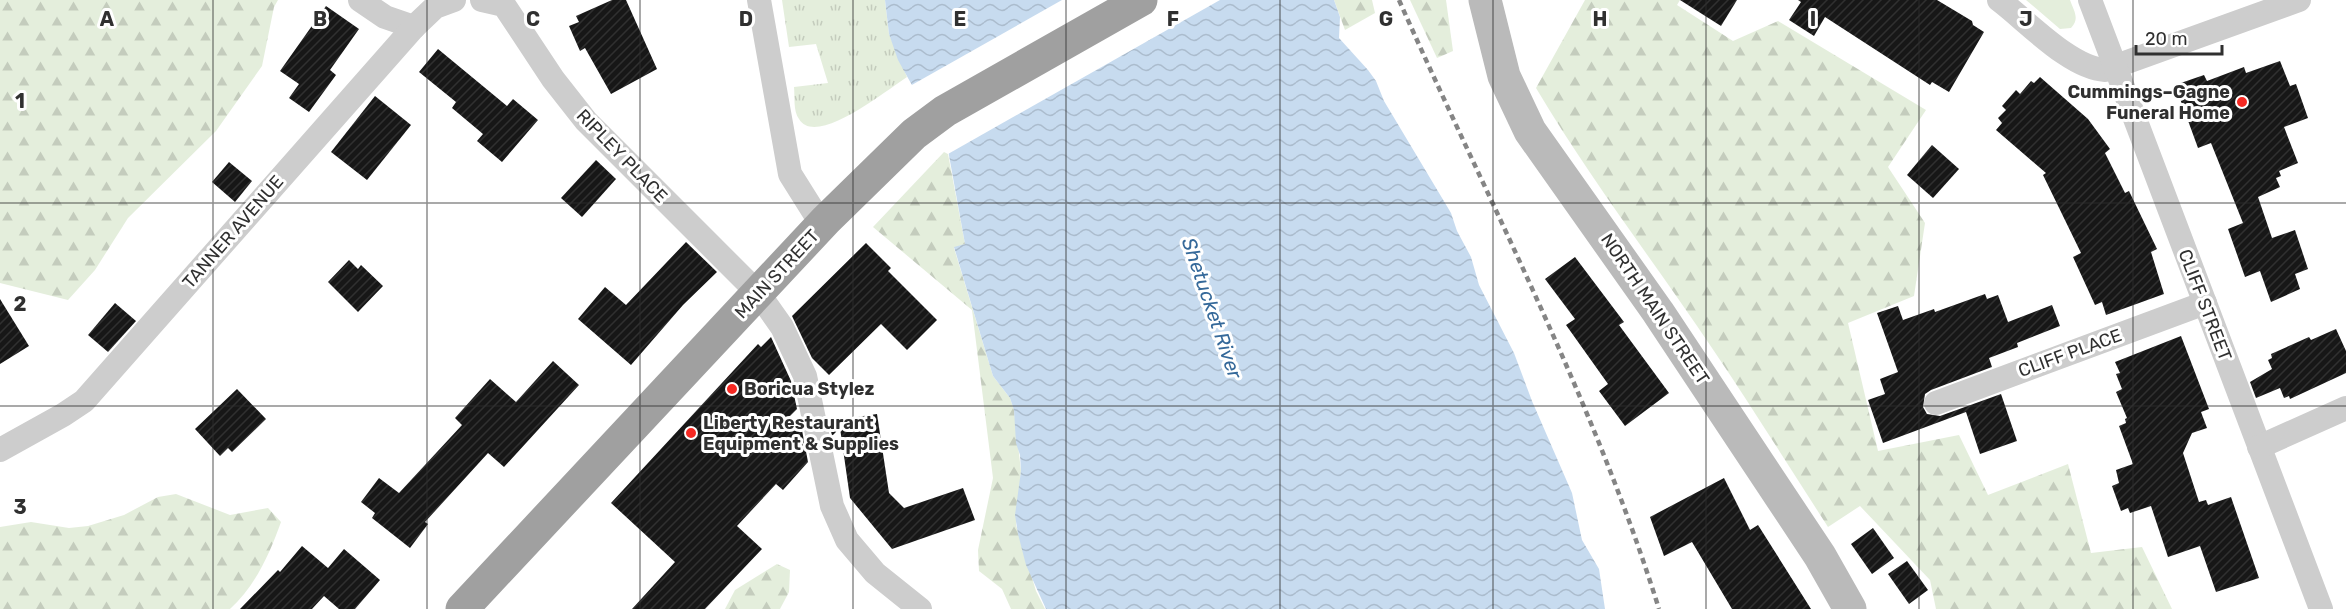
<svg xmlns="http://www.w3.org/2000/svg" width="2346" height="609" viewBox="0 0 2346 609" font-family="Rubik,sans-serif">
  <style>
    .grass { fill: #e4eedc }
    .forest { fill: url(#forest-firs) }
    .park { fill: url(#park-tufts) }
    .water { fill: url(#water-waves) }
    .pier { fill: #fff }
    .building { fill: url(#building-hatch) }
    .lines { fill: none; stroke-linecap: round; stroke-linejoin: round }
    .minor { stroke: #cdcdcd; stroke-width: 24 }
    .secondary { stroke: #bababa; stroke-width: 33 }
    .trunk { stroke: #a0a0a0; stroke-width: 33 }
    .rail { stroke: #858585; stroke-width: 4.5; stroke-dasharray: 6 4.5; stroke-linecap: butt }
    .grid { fill: none; stroke: #303030; stroke-width: 1.5; stroke-opacity: 0.55 }
    .poi-dot { fill: #f62923; stroke: #fff; stroke-width: 2 }
    .labels { text-anchor: middle; dominant-baseline: central; stroke-width: 6; stroke-linejoin: round; paint-order: stroke }
    .poi-label { font-size: 18px; font-weight: bold; fill: #303030; stroke: #fff; text-anchor: start }
    .street-label { font-size: 18px; fill: #303030; stroke: #fff }
    .water-label { font-size: 20px; font-style: italic; fill: #35699a; stroke: #fff }
    .grid-label { font-size: 20px; text-anchor: middle; font-weight: bold; fill: #303030; stroke: #fff; stroke-width: 6; stroke-linejoin: round; paint-order: stroke }
  </style>
  <defs>
    <pattern id="forest-firs" width="22" height="20" patternUnits="userSpaceOnUse" patternTransform="scale(1.5)"><rect width="22" height="20" fill="#e4eedc"/><path d="M5 1l3.5 6h-7zM16 11l3.5 6h-7z" fill="#c4ccbd"/></pattern>
    <pattern id="park-tufts" width="24" height="20" patternUnits="userSpaceOnUse" patternTransform="scale(1.5)"><rect width="24" height="20" fill="#e4eedc"/><path d="M3 7l-1-3M5 7V3M7 7l1-3M15 17l-1-3M17 17v-4M19 17l1-3" fill="none" stroke="#c4ccbd"/></pattern>
    <pattern id="water-waves" width="16" height="10" patternUnits="userSpaceOnUse" patternTransform="scale(1.5)"><rect width="16" height="10" fill="#c7dbef"/><path d="M0 5q4-4 8 0t8 0" fill="none" stroke="#abbccd"/></pattern>
    <pattern id="building-hatch" width="6" height="6" patternUnits="userSpaceOnUse" patternTransform="scale(1.5)"><rect width="6" height="6" fill="#171717"/><path d="M-1 1l2-2M0 6l6-6M5 7l2-2" fill="none" stroke="#303030"/></pattern>
  </defs>
  <rect width="100%" height="100%" fill="#fff"/>
  <!-- grass -->
  <path class="grass" d="M 2026,0 L 2070,0 C 2074,11 2080,19 2071,28 L 2060,29 Z"/>
  <!-- forest -->
  <g class="forest">
    <polygon points="0,0 278,0 274,7 262,66 216,131 128,218 95,270 68,300 0,283"/>
    <polygon points="1334,0 1372,0 1375,13 1345,30"/>
    <polygon points="1410,0 1446,0 1453,51 1437,58"/>
    <path d="M 1585,0 L 1680,0 L 1677,5 L 1733,41 L 1778,21 L 1926,110 L 1888,167 L 1925,223 L 1914,296 L 1848,323 L 1878,451 L 1959,435 L 1988,495 L 2068,464 L 2091,553 L 2142,547 L 2172,609 L 1936,609 L 1930,580 L 1860,506 L 1828,527 C 1790,468 1753,409 1714,351 C 1655,263 1590,179 1536,88 Z"/>
    <polygon points="944,152 948,154 965,244 954,248 993,376 1010,398 1014,410 1021,471 1016,525 1036,591 1045,609 1011,609 1002,589 979,571 978,550 993,478 972,310 873,227"/>
    <path d="M 176,494 L 230,515 L 268,508 L 281,522 C 270,553 255,587 230,609 L 0,609 L 0,527 L 31,522 L 69,528 L 88,526 L 124,515 L 158,497 Z"/>
    <polygon points="777,564 790,570 789,592 780,609 725,609 735,590"/>
  </g>
  <!-- park -->
  <path class="park" d="M 782,0 L 885,0 L 889,34 L 907,77 C 888,89 816,148 799,119 C 793,111 795,97 794,87 L 828,83 L 816,44 L 789,47 Z"/>
  <!-- water -->
  <polygon class="water" points="885,0 1334,0 1340,17 1339,38 1368,70 1376,81 1384,101 1451,213 1457,231 1471,257 1479,285 1514,353 1532,401 1572,493 1582,540 1599,569 1605,609 1046,609 1026,565 1018,534 1015,515 1021,471 1020,455 1016,443 1014,410 1010,398 993,376 954,247 965,244 948,150 898,60 889,34"/>
  <!-- pier -->
  <polygon class="pier" points="1062,0 1220,0 948,154 910,86"/>
  <!-- building -->
  <g class="building">
    <polygon points="612,0 626,0 657,69 611,94 585,48 580,51 569,26 579,22 576,16"/>
    <polygon points="1680,0 1737,0 1721,26"/>
    <polygon points="1798,0 1937,0 1972,21 1973,25 1984,32 1949,92 1932,82 1930,85 1825,17 1814,36 1789,20 1801,2"/>
    <polygon points="326,6 359,29 330,70 336,75 309,112 289,98 299,84 280,71"/>
    <polygon points="438,49 507,106 513,99 538,120 502,162 477,141 483,134 452,108 456,102 419,72"/>
    <polygon points="2280,61 2290,86 2296,84 2308,118 2284,127 2298,163 2279,171 2281,176 2276,178 2280,187 2258,197 2272,238 2295,230 2308,269 2295,274 2300,289 2271,302 2260,271 2245,277 2228,229 2243,223 2211,143 2198,148 2175,85 2204,75 2207,81 2244,67 2246,73"/>
    <polygon points="2040,77 2088,119 2110,149 2105,153 2125,193 2129,191 2157,249 2151,252 2164,294 2106,315 2102,302 2095,305 2073,257 2081,253 2043,175 2046,173 1996,130 2002,123 1998,118 2006,110 2002,106 2016,90 2020,94 2031,81 2034,83"/>
    <polygon points="375,96 411,125 367,180 331,152"/>
    <polygon points="1932,145 1959,169 1933,198 1907,175"/>
    <polygon points="596,160 616,179 582,217 561,198"/>
    <polygon points="229,162 252,181 235,202 212,182"/>
    <polygon points="686,242 717,272 683,305 631,365 578,319 605,287 626,305"/>
    <polygon points="866,243 891,268 888,271 937,320 907,350 881,324 829,375 812,358 792,316"/>
    <polygon points="1575,257 1624,322 1619,325 1669,393 1625,426 1599,391 1608,384 1566,325 1575,319 1545,279"/>
    <polygon points="349,260 358,269 361,265 383,286 358,312 328,282"/>
    <polygon points="1985,294 1987,299 1998,295 2008,322 2052,305 2060,326 2017,343 2018,347 1989,358 1992,367 1931,390 1925,394 1923,407 1927,414 1940,416 2001,394 2017,441 1980,454 1966,412 1883,443 1868,400 1885,394 1880,379 1898,372 1877,313 1898,306 1903,320 1934,309 1935,312"/>
    <polygon points="0,299 29,346 0,364"/>
    <polygon points="115,303 136,321 108,352 88,335"/>
    <polygon points="2336,329 2346,351 2346,373 2290,399 2289,396 2284,398 2280,388 2256,398 2250,382 2272,369 2268,360 2272,358 2271,354 2309,337 2311,340"/>
    <polygon points="2181,336 2209,409 2201,412 2207,428 2192,433 2183,453 2199,502 2206,500 2208,505 2231,497 2259,578 2216,592 2200,546 2168,557 2151,506 2130,513 2128,508 2121,511 2112,486 2119,483 2116,470 2133,464 2119,426 2126,423 2125,419 2127,418 2116,392 2122,389 2116,374 2120,373 2115,362"/>
    <polygon points="771,337 791,381 797,409 777,429 801,425 808,462 783,490 776,484 737,526 762,549 705,609 632,609 675,562 611,503 758,344 761,347"/>
    <polygon points="553,361 579,385 504,467 488,453 425,522 428,524 410,548 372,518 375,513 361,502 379,478 399,493 462,425 455,418 490,379 516,402"/>
    <polygon points="237,389 266,419 232,452 228,448 220,456 195,429"/>
    <polygon points="877,414 889,493 904,508 963,488 975,520 892,549 850,498 840,428 832,436 829,421"/>
    <polygon points="1724,478 1750,530 1758,525 1811,609 1732,609 1692,542 1664,556 1650,517"/>
    <polygon points="1873,528 1894,558 1872,574 1851,544"/>
    <polygon points="302,546 328,568 344,549 380,580 355,609 339,609 324,596 312,609 240,609 278,570 280,572"/>
    <polygon points="1907,561 1928,590 1909,604 1888,574"/>
  </g>
  <g class="lines">
    <!-- minor -->
    <g class="minor">
      <polyline points="360,0 385,17 414,27"/>
      <polyline points="482,0 504,5 553,79 586,121 758,293 782,327 805,376 832,506 847,540 875,573 920,609"/>
      <polyline points="759,0 790,174 822,225"/>
      <path d="M 1999,0 C 2027,21 2070,68 2105,70 L 2299,0"/>
      <polyline points="2090,0 2321,609"/>
      <polyline points="1936,403 2205,303"/>
      <polyline points="2259,447 2346,408"/>
      <polyline points="0,450 63,415 84,401 414,27 435,7 454,0"/>
    </g>
    <!-- secondary -->
    <polyline class="secondary" points="1485,0 1504,76 1530,131 1658,312 1820,556 1850,609"/>
    <!-- trunk -->
    <polyline class="trunk" points="462,609 826,220 914,134 945,111 1141,0"/>
    <!-- rail -->
    <path class="rail" d="M 1399,0 C 1488,201 1593,398 1659,609"/>
  </g>
  <!-- grid -->
  <path class="grid" d="M 213,0 L 213,609M 427,0 L 427,609M 640,0 L 640,609M 853,0 L 853,609M 1066,0 L 1066,609M 1280,0 L 1280,609M 1493,0 L 1493,609M 1706,0 L 1706,609M 1919,0 L 1919,609M 2133,0 L 2133,609M 0,203 L 2346,203M 0,406 L 2346,406"/>
  <!-- markers -->
  <g class="poi-dot">
    <circle cx="2242" cy="102" r="6"/>
    <circle cx="732" cy="389" r="6"/>
    <circle cx="691" cy="433" r="6"/>
  </g>
  <g class="labels">
    <!-- poi labels -->
    <g class="poi-label">
      <text x="2230" y="92" text-anchor="end">Cummings–Gagne<tspan x="2230" dy="21">Funeral Home</tspan></text>
      <text x="744" y="389">Boricua Stylez</text>
      <text x="703" y="423">Liberty Restaurant<tspan x="703" dy="21">Equipment &amp; Supplies</tspan></text>
    </g>
    <!-- street labels -->
    <g class="street-label">
      <text transform="translate(622 156) rotate(46)">RIPLEY PLACE</text>
      <text transform="translate(233 232) rotate(-49)">TANNER AVENUE</text>
      <text transform="translate(777 274) rotate(-47)">MAIN STREET</text>
      <text transform="translate(2205 305) rotate(69)">CLIFF STREET</text>
      <text transform="translate(1655 309) rotate(56)">NORTH MAIN STREET</text>
      <text transform="translate(2070 353) rotate(-20)">CLIFF PLACE</text>
    </g>
    <!-- water labels -->
    <g class="water-label">
      <text transform="translate(1212 308) rotate(71)">Shetucket River</text>
    </g>
  </g>
  <g class="grid-label">
    <text x="107" y="26">A</text>
    <text x="320" y="26">B</text>
    <text x="533" y="26">C</text>
    <text x="746" y="26">D</text>
    <text x="960" y="26">E</text>
    <text x="1173" y="26">F</text>
    <text x="1386" y="26">G</text>
    <text x="1600" y="26">H</text>
    <text x="1813" y="26">I</text>
    <text x="2026" y="26">J</text>
    <text x="20" y="108">1</text>
    <text x="20" y="311">2</text>
    <text x="20" y="514">3</text>
  </g>
  <!-- scale -->
  <path d="M2136 45v9h86v-9" fill="none" stroke="#303030" stroke-width="3"/>
  <text x="2145" y="45" font-size="18" fill="#303030" stroke="#ffffff" stroke-width="4.5" paint-order="stroke">20 m</text>
</svg>
